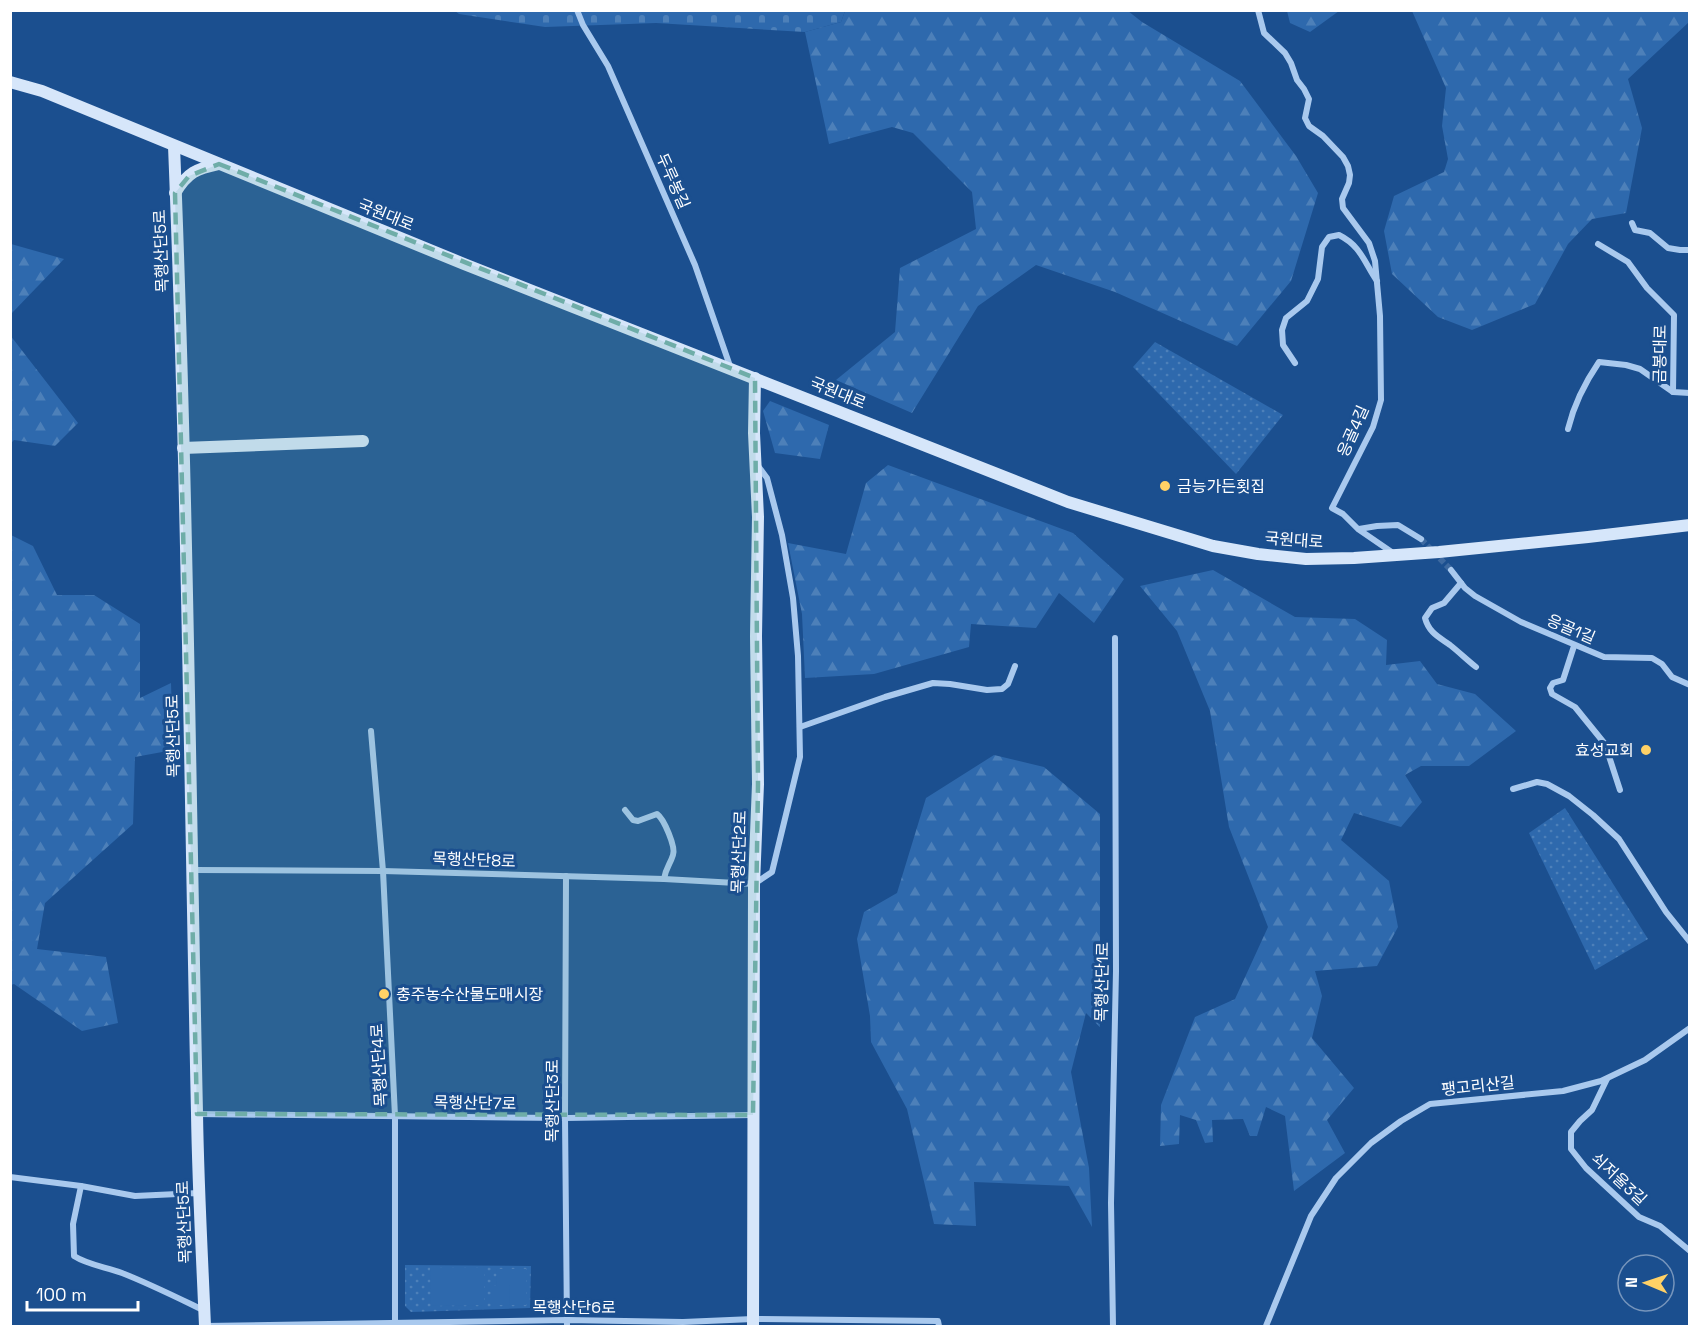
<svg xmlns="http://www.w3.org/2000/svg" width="1700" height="1337" viewBox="0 0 1700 1337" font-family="'Space Grotesk','Noto Sans KR',sans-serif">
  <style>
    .grass { fill: url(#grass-dots) }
    .forest { fill: url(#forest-firs) }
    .cemetery { fill: url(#cemetery-stones) }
    .pitch { fill: #2e69ad }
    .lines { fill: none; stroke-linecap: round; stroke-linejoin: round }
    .street-tunnel { stroke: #3d69a0; stroke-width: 6; stroke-dasharray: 6 3; stroke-linecap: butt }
    .street { stroke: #a9c9ee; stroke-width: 6 }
    .secondary { stroke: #d6e6fa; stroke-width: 12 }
    .marked { fill: #6fada8; fill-opacity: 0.2; stroke: #6fada8; stroke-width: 4.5; stroke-dasharray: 12 8; stroke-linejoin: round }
    .poi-dot { fill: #ffd166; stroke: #1b4f8f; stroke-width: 2 }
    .labels { text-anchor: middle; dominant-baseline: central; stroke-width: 6; stroke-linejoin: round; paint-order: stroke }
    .street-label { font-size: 16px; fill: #fff; stroke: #1b4f8f }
    .poi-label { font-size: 16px; fill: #fff; stroke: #1b4f8f; text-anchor: start }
  </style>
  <defs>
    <pattern id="grass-dots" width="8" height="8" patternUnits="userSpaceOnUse" patternTransform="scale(1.5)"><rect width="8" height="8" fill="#2e69ad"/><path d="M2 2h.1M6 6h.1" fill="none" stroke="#4d80b9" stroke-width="1.8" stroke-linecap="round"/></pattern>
    <pattern id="forest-firs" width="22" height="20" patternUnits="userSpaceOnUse" patternTransform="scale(1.5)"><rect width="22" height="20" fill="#2e69ad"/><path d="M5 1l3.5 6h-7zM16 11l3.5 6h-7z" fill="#4d80b9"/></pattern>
    <pattern id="cemetery-stones" width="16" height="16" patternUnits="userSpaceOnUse" patternTransform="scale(1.5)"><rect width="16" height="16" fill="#2e69ad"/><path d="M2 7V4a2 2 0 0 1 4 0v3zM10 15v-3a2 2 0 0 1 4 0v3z" fill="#4d80b9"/></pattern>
  </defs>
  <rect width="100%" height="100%" fill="#1b4f8f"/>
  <!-- grass -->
  <g class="grass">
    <polygon points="1155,342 1283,415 1236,474 1133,367"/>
    <polygon points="1565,808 1648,939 1595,970 1529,833"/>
    <polygon points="405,1265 531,1266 530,1308 411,1312 405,1306"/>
  </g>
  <!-- forest -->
  <g class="forest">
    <polygon points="845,11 1128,11 1142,22 1240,81 1296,156 1318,193 1291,281 1237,346 1115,292 1036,265 978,306 912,413 836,380 895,332 900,268 976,229 972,192 913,133 892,127 829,144 805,32 841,22"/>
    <polygon points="1287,11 1287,10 1339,11 1310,32 1290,23"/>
    <polygon points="1412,11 1689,11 1689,22 1628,79 1642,128 1626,213 1592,219 1568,244 1535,304 1472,330 1438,317 1392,274 1384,231 1394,196 1444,172 1448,159 1442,126 1446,88"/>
    <polygon points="11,244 64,259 11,314 10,244"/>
    <polygon points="10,335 78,423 55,446 14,440 11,443"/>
    <polygon points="770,401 829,425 820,459 775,453 763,411"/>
    <polygon points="888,465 1073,533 1124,579 1094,623 1059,593 1036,628 971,624 969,647 874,674 805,678 802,614 788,543 846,554 866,483"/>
    <polygon points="11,535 33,546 57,595 94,595 140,624 140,698 171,683 173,750 135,757 133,824 45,903 37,949 106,957 118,1023 82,1031 14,984 11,985"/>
    <polygon points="1213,570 1295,617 1355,619 1387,640 1386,665 1420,661 1437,684 1475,694 1516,731 1469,766 1421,766 1405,775 1422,802 1401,827 1354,813 1341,840 1389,881 1398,927 1377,966 1315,971 1322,996 1312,1038 1354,1088 1327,1120 1345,1153 1294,1191 1285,1116 1266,1107 1257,1136 1250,1136 1243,1119 1212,1120 1213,1142 1205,1143 1196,1120 1180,1115 1179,1144 1160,1146 1161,1105 1195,1017 1235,999 1268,927 1229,827 1210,711 1177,631 1140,586"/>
    <polygon points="994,755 1044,767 1100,814 1100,1027 1086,1013 1071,1072 1089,1168 1092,1227 1069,1186 974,1182 976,1226 934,1224 907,1109 871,1042 870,1016 857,939 864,912 897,893 926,798"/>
  </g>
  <!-- cemetery -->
  <polygon class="cemetery" points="455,11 845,11 841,22 805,32 656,23 545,27 459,14"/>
  <!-- pitch -->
  <g class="pitch">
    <polygon points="430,1268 484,1268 484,1305 431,1306"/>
    <polygon points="497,1269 526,1269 526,1305 510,1305 509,1285 509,1305 491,1305 491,1286 496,1286"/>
  </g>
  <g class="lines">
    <!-- street-tunnel -->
    <polyline class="street-tunnel" points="1421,539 1451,570"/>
    <!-- street -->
    <g class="street">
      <polyline points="577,10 583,25 608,66 695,265 731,369"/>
      <polyline points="1258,10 1264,33 1285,53 1291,63 1297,80 1304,89 1309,99 1305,118 1309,126 1323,136 1343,157 1348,166 1350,175 1349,183 1342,199 1343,208 1369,243 1375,261 1380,316 1381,400 1373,427 1332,508 1343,514 1358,529 1393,553"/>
      <polyline points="1632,223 1635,230 1650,233 1668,248 1680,250 1690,250"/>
      <polyline points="1598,244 1628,262 1647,288 1674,315 1673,392"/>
      <path d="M 1295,363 L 1283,345 L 1282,330 L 1286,318 L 1307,301 L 1318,279 L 1322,247 L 1329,237 L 1339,235 C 1361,246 1364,262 1377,281"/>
      <path d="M 1568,429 C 1574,404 1584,384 1599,362 L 1626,365 L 1640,369 L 1673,392 L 1690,393"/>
      <polyline points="1359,529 1377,526 1398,525 1421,539"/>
      <polyline points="1451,570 1465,588 1475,596 1521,622 1604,657 1652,658 1662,664 1672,677 1690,685"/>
      <path d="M 1461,583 L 1444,603 L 1432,608 L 1425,618 C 1429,633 1439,637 1450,645 C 1459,652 1467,660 1476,667"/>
      <polyline points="1574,646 1563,680 1553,683 1550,688 1552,694 1575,707 1605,744 1620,790"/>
      <polyline points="800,727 885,697 933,683 950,684 987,690 1002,689 1008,684 1015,666"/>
      <polyline points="371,731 383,871 395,1116 395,1324"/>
      <polyline points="1513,789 1537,782 1547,784 1569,796 1593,815 1619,839 1666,912 1690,942"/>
      <path d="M 625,810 L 633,820 L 638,821 L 657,814 C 664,819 676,847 673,855 C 670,865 666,867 664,879"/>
      <polyline points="193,870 383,871 664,879 754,884 772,872 800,757 798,656 793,598 782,535 767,478 758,466"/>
      <polyline points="566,876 565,1118 567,1326"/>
      <polyline points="1607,1079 1592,1110 1580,1121 1571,1132 1571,1149 1586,1168 1639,1217 1660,1226 1690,1251"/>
      <polyline points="197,1114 565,1118 753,1115"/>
      <polyline points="10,1177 81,1186 135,1196 199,1193"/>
      <path d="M 81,1186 L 73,1224 L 74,1256 C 88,1265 106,1267 122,1273 C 150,1284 176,1297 203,1310"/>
      <polyline points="205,1326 567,1320 683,1322 753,1319 938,1321 939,1326"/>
      <polyline points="1113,1326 1111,1203 1116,971 1115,638"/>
      <polyline points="1266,1326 1311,1216 1336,1178 1371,1143 1401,1121 1430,1104 1563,1091 1601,1081 1645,1060 1690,1028"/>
    </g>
    <!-- secondary -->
    <g class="secondary">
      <polyline points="10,82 42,91 464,264 1068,502 1213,546 1258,554 1306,559 1354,558 1439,552 1588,537 1690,525"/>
      <path d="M 174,146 C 187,468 190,791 197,1113 C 198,1184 202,1255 205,1326"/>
      <path d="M 175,193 C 188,172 196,169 219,164"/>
      <polyline points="183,448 363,441"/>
      <polyline points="753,1326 754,884 758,784 756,636 758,517 754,433 755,378"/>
    </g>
  </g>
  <!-- marked area -->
  <path class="marked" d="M 219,164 L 755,378 L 758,784 L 753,1115 L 197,1114 L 175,193 L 189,176 Z"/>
  <!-- markers -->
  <g class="poi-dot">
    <circle cx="1165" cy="486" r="6"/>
    <circle cx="1646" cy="750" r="6"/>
    <circle cx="384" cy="994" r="6"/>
  </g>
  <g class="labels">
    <!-- street labels -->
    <g class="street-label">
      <text transform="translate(673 181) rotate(66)">두루봉길</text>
      <text transform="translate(386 215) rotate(22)">국원대로</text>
      <text transform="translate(161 251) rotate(-92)">목행산단5로</text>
      <text transform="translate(1660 354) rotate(-89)">금봉대로</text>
      <text transform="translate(838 393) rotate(22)">국원대로</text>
      <text transform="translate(1353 431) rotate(-66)">응골4길</text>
      <text transform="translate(1294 540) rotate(4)">국원대로</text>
      <text transform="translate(1571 629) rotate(23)">응골1길</text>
      <text transform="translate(173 736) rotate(-91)">목행산단5로</text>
      <text transform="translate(739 852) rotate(-88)">목행산단2로</text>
      <text transform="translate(474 860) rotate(2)">목행산단8로</text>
      <text transform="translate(1102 982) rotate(-89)">목행산단1로</text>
      <text transform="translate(379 1065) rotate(-93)">목행산단4로</text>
      <text transform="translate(1478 1086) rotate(-6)">팽고리산길</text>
      <text transform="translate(552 1101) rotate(-90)">목행산단3로</text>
      <text transform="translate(475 1103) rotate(1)">목행산단7로</text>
      <text transform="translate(1619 1179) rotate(43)">쇠저울3길</text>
      <text transform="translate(184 1222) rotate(-92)">목행산단5로</text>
      <text x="574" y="1307">목행산단6로</text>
    </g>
    <!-- poi labels -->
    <g class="poi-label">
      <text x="1177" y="486">금능가든횟집</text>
      <text x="1634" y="750" text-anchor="end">효성교회</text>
      <text x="396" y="994">충주농수산물도매시장</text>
    </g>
  </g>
  <!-- border -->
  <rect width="1700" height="1337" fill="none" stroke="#ffffff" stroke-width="24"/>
  <!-- north arrow -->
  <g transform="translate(1646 1283) rotate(272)"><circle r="28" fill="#1b4f8f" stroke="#7695bc" stroke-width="1.5"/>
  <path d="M0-4.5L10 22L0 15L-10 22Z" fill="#ffd166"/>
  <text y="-9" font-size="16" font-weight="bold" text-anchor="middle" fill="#ffffff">N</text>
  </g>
  <!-- scale -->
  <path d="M27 1301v9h111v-9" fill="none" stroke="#ffffff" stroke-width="3"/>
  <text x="36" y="1301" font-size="18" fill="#ffffff" stroke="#1b4f8f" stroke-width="4.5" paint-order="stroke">100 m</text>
</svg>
